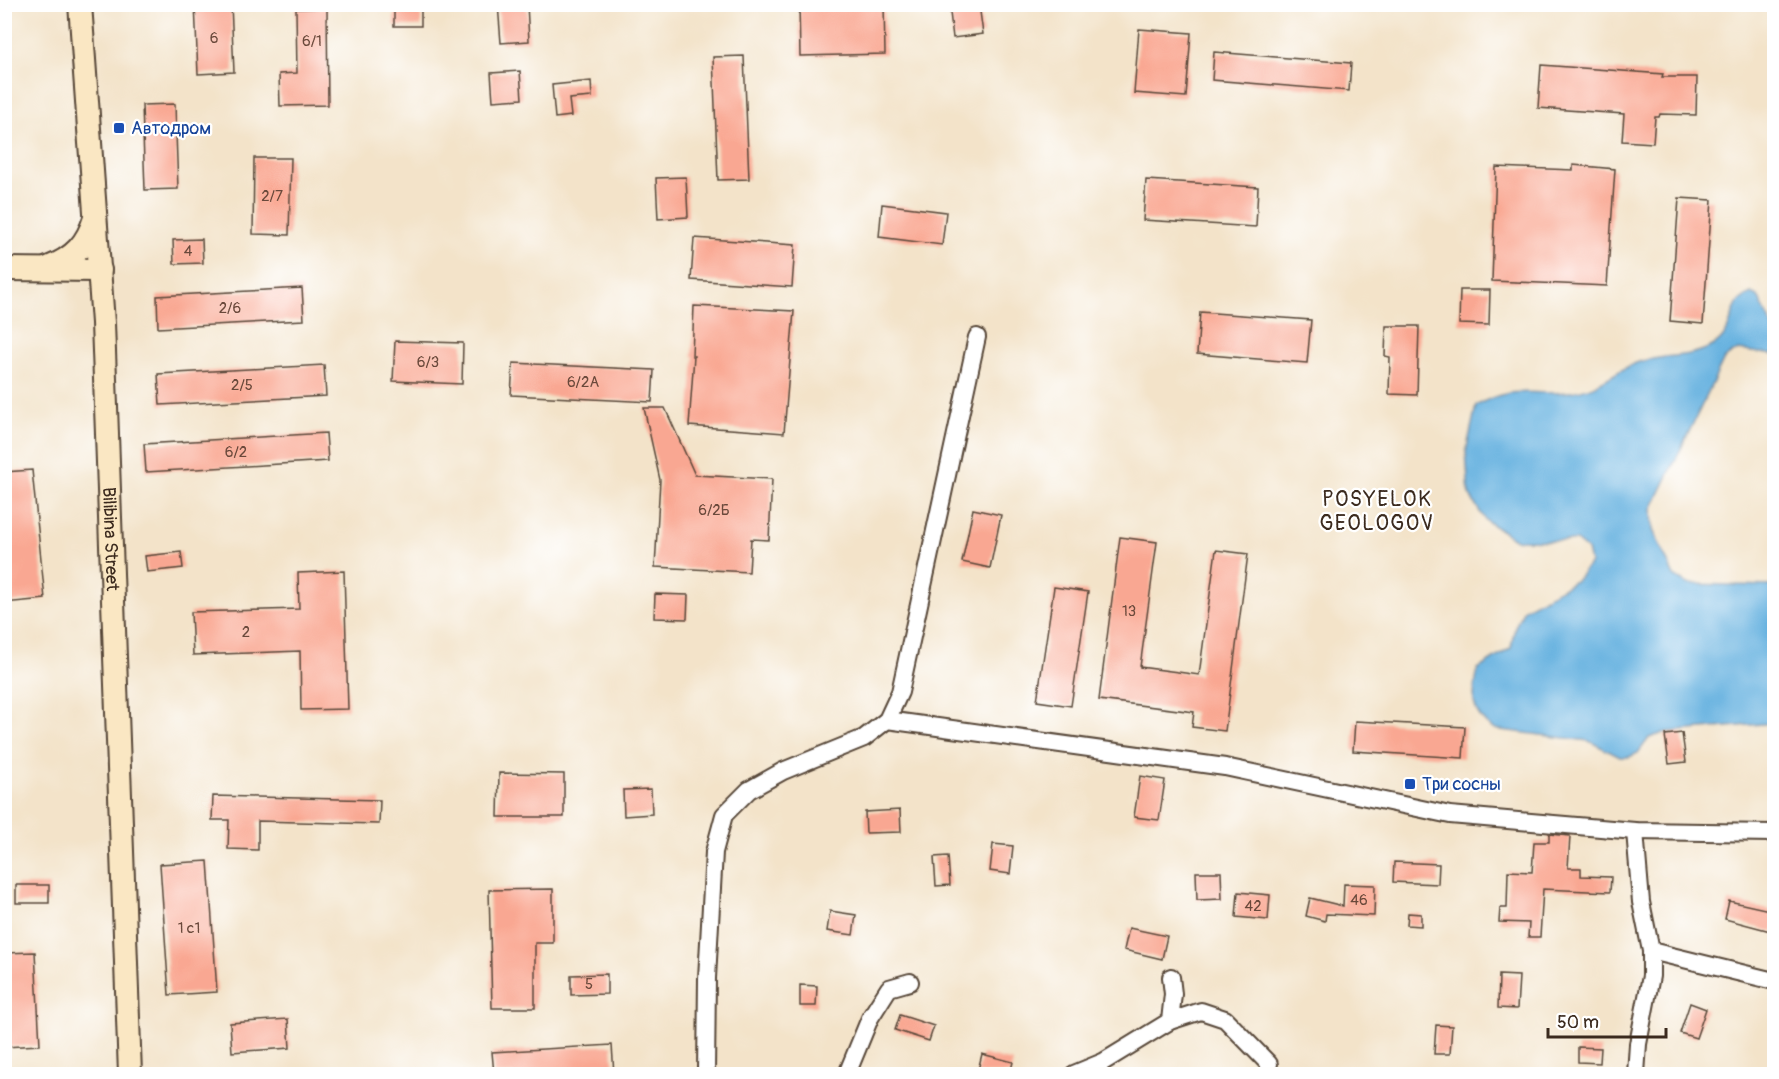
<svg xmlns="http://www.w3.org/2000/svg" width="1779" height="1079" viewBox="0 0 1779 1079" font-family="Pangolin,sans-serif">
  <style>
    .water { fill: #67b2e0; stroke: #516e7f; stroke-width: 1.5 }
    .building { fill: #f9a792 }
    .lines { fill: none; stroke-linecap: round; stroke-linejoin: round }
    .street-casing { stroke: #574638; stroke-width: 20 }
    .secondary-casing { stroke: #574638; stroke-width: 26 }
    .street { stroke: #fff; stroke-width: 16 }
    .secondary { stroke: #fae7c3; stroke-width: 22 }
    .transit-dot { fill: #1a4fb4; stroke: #fff; stroke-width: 2 }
    .labels { text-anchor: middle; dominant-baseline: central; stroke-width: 4.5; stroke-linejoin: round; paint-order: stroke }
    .number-label { font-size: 15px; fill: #6a493b }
    .transit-label { font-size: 18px; fill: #164399; stroke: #fff; text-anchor: start }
    .street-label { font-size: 18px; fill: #3b2a1e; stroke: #fff }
    .quarter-label { font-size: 21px; letter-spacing: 1.5px; fill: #3b2a1e; stroke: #fff }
  </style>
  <rect width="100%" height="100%" fill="#fff"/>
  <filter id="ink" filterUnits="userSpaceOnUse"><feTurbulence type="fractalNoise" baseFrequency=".0167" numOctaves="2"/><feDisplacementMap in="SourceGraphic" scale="12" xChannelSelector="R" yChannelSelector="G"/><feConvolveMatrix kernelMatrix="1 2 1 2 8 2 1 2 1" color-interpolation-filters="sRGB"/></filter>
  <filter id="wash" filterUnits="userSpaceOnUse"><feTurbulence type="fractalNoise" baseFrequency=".008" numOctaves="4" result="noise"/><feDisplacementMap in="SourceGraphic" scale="24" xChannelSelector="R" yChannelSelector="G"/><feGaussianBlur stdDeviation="1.35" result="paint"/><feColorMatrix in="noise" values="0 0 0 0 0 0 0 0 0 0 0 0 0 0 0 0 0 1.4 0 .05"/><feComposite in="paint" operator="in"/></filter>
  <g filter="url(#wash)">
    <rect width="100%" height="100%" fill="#f3e3c9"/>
    <!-- water -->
    <path class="water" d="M 1751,293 L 1758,296 L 1774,331 L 1774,355 L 1738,350 L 1724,359 L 1652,509 L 1653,530 L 1674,576 L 1687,584 L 1774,586 L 1774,723 L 1667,732 L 1649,738 L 1638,753 L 1629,757 L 1620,757 L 1589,741 L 1493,729 C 1468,711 1473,696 1478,669 L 1511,648 L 1515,627 L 1524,609 L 1577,580 L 1590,563 L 1587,550 L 1576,541 L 1516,540 L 1485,520 L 1469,494 L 1466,452 L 1476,406 C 1510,384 1533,396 1569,392 C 1599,389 1611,373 1636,363 C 1661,354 1693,359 1716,344 C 1730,334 1730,318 1737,304 C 1739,300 1746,296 1751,293 Z"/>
    <g id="blocks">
      <!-- building -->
      <g class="building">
        <polygon points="195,4 231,4 234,72 198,74"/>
        <polygon points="421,4 421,26 394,26 394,5"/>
        <polygon points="498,4 527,4 529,41 501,43"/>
        <polygon points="799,4 884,4 885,54 800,56"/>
        <polygon points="949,4 979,4 983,34 953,38"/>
        <polygon points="327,8 328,105 280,106 279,74 297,73 296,9"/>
        <polygon points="1139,29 1191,33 1186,97 1134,93"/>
        <polygon points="1214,52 1351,63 1349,91 1212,80"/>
        <polygon points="744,56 749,179 718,180 713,57"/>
        <polygon points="1541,65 1663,74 1662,77 1697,77 1696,115 1660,114 1659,117 1655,117 1653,143 1622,141 1624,114 1538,108"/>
        <polygon points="520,71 522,99 493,101 491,73"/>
        <polygon points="591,81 592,97 569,99 571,116 555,118 552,85"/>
        <polygon points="175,104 178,189 145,190 142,105"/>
        <polygon points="254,158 291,158 289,235 253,234"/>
        <polygon points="1573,165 1615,169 1607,286 1492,281 1496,167 1573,170"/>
        <polygon points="686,177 688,217 658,219 656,178"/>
        <polygon points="1146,180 1258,187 1256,227 1143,220"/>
        <polygon points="1679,198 1712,200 1703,324 1670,321"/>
        <polygon points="882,204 946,212 942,245 879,237"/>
        <polygon points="694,238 795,245 792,287 691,280"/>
        <polygon points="202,239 203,263 174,264 173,240"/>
        <polygon points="302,288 304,320 158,328 157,296"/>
        <polygon points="1460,290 1490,290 1489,325 1459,324"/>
        <polygon points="694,306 794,311 784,433 689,426 694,356 692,356"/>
        <polygon points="1200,312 1311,320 1307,363 1197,354"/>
        <polygon points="1386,326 1419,326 1417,395 1389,394 1390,357 1385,356"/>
        <polygon points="395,341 463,343 462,384 393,381"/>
        <polygon points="513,363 654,370 652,402 511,395"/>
        <polygon points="324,365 326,396 160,405 158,374"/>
        <polygon points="644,408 665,408 695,475 772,479 769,540 751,539 749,572 655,567 660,480"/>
        <polygon points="326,433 328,461 146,472 144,444"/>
        <polygon points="32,470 45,599 4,603 4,472"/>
        <polygon points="973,509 1001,515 990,568 962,562"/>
        <polygon points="1120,537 1157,542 1140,667 1178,672 1199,675 1216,550 1248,554 1225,731 1192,727 1194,712 1099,700"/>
        <polygon points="181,552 183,568 147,572 145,556"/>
        <polygon points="344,571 348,709 301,710 300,651 193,655 191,612 299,609 298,573"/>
        <polygon points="1054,587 1088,592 1071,706 1037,701"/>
        <polygon points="655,594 688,595 687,619 654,618"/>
        <polygon points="1355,721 1465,727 1463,758 1353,751"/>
        <polygon points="1682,733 1686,762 1669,764 1665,735"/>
        <polygon points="499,773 564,774 564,817 498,817"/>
        <polygon points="1140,776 1165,780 1159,820 1134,817"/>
        <polygon points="651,789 652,814 624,816 623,790"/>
        <polygon points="213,796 380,800 379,824 258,821 258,850 228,849 229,820 212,820"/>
        <polygon points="900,810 901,832 866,833 865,812"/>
        <polygon points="1549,834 1570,836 1568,868 1581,868 1581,876 1611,877 1610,892 1543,889 1540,937 1528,937 1529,923 1499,922 1500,908 1507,908 1508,871 1532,872 1534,842 1549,842"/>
        <polygon points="993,844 1013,846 1010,874 990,871"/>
        <polygon points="948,856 950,885 936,886 934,857"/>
        <polygon points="208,861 217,992 169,995 160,864"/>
        <polygon points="1394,862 1439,864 1438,884 1393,882"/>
        <polygon points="1196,872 1221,872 1222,899 1197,900"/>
        <polygon points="1344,884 1375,885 1374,916 1326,914 1325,921 1306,916 1310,898 1343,906"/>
        <rect x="16" y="885" width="33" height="18"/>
        <polygon points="553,889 553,943 535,943 535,1008 492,1008 489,890"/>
        <polygon points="1238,892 1270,895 1268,920 1236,917"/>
        <polygon points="1729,901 1774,911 1774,932 1725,919"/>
        <polygon points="830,911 856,915 853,935 827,931"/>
        <polygon points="1408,913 1421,914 1421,926 1407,925"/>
        <polygon points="1129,928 1167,936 1162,959 1124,950"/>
        <polygon points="35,952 40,1045 4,1047 4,953"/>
        <polygon points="607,974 607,994 571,995 571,975"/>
        <polygon points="1499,975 1519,976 1517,1009 1498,1008"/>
        <polygon points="800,985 817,986 816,1006 800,1006"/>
        <polygon points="1690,1003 1706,1009 1696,1038 1680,1033"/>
        <polygon points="900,1015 934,1026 929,1041 895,1030"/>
        <polygon points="288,1019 290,1048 232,1052 230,1023"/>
        <polygon points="1436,1025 1452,1026 1450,1054 1434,1054"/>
        <polygon points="612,1045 614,1074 494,1074 492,1052"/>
        <polygon points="1578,1047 1601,1048 1600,1063 1578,1062"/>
        <polygon points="982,1054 1013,1062 1010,1074 977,1074"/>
      </g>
    </g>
  </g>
  <g filter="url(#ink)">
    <use href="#blocks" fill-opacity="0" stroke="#574638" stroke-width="1.5"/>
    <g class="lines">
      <defs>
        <g id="street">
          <polyline points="887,720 1225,767 1450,815 1635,831 1774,833"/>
          <polyline points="1635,831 1641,902 1651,951 1651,976 1638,1044 1636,1074"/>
          <polyline points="1651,951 1774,981"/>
          <polyline points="1170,1021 1173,994 1171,977"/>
          <polyline points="706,1074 707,978 714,852 724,815 749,790 783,771 864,738 887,720 900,692 977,337"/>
          <polyline points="847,1074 870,1018 889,988 910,982"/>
          <polyline points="1074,1074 1103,1062 1170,1021 1201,1011 1225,1019 1269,1064"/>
        </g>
        <g id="secondary">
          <path id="s1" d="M 80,4 L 103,323 L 130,1074"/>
          <path d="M 48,268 C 74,258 87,244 95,218"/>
          <polyline points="4,269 100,270"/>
        </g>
      </defs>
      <!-- street casing -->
      <use href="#street" class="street-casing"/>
      <!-- secondary casing -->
      <use href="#secondary" class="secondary-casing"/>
      <!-- street -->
      <use href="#street" class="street"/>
      <!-- secondary -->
      <use href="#secondary" class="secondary"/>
    </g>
  </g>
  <!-- markers -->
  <g class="transit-dot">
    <rect x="113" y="122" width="12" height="12" rx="3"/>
    <rect x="1404" y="778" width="12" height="12" rx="3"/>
  </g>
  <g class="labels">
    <!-- number labels -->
    <g class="number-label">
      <text x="214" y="38">6</text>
      <text x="312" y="41">6/1</text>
      <text x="272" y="196">2/7</text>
      <text x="188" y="251">4</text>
      <text x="230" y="308">2/6</text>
      <text x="428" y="362">6/3</text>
      <text x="583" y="382">6/2А</text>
      <text x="242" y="385">2/5</text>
      <text x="236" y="452">6/2</text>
      <text x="714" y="510">6/2Б</text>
      <text x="1129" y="611">13</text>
      <text x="246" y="632">2</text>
      <text x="1359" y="900">46</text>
      <text x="1253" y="906">42</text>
      <text x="189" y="928">1 с1</text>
      <text x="589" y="984">5</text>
    </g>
    <!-- transit labels -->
    <g class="transit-label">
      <text x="131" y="128">Автодром</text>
      <text x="1422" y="784">Три сосны</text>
    </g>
    <!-- street labels -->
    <g class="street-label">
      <text stroke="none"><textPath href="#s1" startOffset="536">Bilibina Street</textPath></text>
    </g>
    <!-- quarter labels -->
    <g class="quarter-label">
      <text x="1377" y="499">POSYELOK<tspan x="1377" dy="24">GEOLOGOV</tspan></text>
    </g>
  </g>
  <!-- margin -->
  <rect width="1779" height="1079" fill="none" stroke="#fff" stroke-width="24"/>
  <!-- scale -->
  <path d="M1548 1028v9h118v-9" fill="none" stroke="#3b2a1e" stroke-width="3"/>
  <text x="1557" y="1028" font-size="18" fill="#3b2a1e" stroke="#ffffff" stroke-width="4.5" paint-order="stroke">50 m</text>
</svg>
